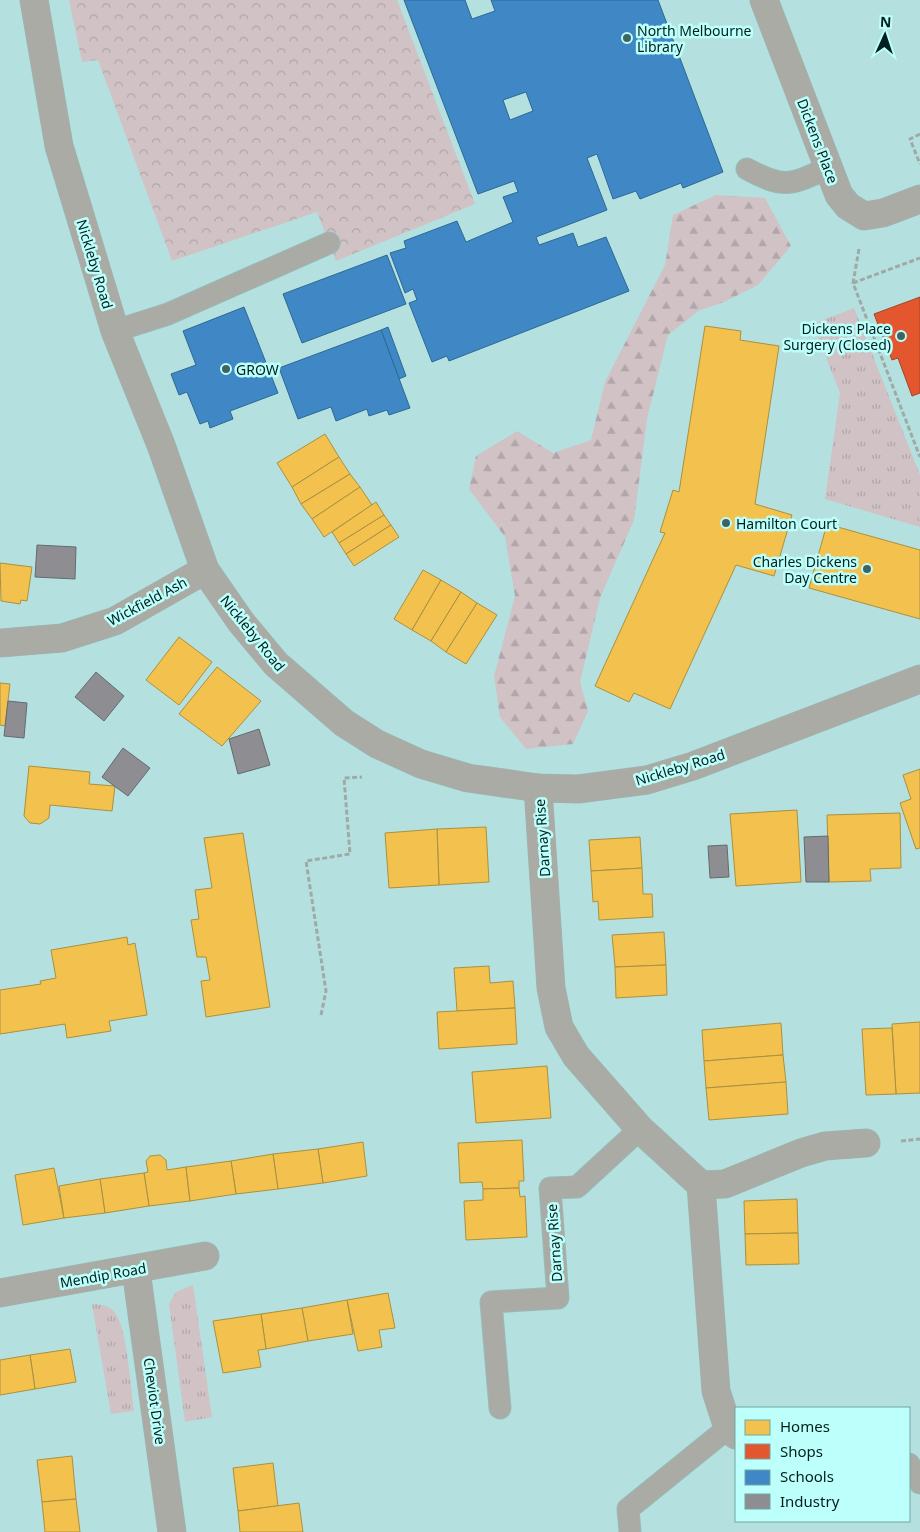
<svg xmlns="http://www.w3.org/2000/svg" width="920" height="1532" viewBox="0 0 920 1532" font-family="'Noto Sans',sans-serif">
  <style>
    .grass { fill: url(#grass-tufts) }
    .forest { fill: url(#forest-firs) }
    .park { fill: url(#park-crowns) }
    .homes { fill: #f2c14e; stroke: #a99140 }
    .shops { fill: #e4572e; stroke: #a0462a }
    .schools { fill: #3f88c5; stroke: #2c6993; fill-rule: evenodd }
    .industry { fill: #8d8d92; stroke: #636c70 }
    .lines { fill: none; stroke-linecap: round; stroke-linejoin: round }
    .service-casing { stroke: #97bbb9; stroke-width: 23 }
    .minor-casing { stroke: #97bbb9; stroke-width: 29 }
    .path { stroke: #9faaa6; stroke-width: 3; stroke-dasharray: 5 2.5; stroke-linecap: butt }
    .service { stroke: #aaaba5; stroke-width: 21 }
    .minor { stroke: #aaaba5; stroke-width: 28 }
    .poi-dot { fill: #3f6462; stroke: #bdfffb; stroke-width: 2 }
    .labels { text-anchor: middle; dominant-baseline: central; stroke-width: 5; stroke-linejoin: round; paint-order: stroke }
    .poi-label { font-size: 14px; fill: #00201f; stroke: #bdfffb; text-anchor: start }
    .street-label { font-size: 14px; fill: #00201f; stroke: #bdfffb }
  </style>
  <defs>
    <pattern id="grass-tufts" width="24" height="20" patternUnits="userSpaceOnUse" patternTransform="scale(1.25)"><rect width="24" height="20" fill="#d0c2c5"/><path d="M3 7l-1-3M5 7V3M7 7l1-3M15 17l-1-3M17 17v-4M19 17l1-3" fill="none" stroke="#b1a6a9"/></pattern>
    <pattern id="forest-firs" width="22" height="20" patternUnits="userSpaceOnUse" patternTransform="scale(1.25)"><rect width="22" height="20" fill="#d0c2c5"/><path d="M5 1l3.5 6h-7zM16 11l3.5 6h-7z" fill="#b1a6a9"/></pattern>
    <pattern id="park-crowns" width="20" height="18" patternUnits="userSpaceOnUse" patternTransform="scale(1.25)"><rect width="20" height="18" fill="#d0c2c5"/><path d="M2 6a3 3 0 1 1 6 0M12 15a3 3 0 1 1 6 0" fill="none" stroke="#b1a6a9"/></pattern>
  </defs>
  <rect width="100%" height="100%" fill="#b4e1df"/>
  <!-- grass -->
  <g class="grass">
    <polygon points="854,308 920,475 920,527 825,499 840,393 813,324"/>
    <polygon points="193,1285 212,1417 185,1422 169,1304 176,1292"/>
    <path d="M 92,1304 C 102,1305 110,1305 116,1314 C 127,1330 131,1390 134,1411 L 111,1414 Z"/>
  </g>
  <!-- forest -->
  <polygon class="forest" points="716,195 765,198 791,246 758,285 724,302 698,311 668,335 647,419 634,520 600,598 580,682 588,711 573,744 526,749 500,717 494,676 515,596 505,537 469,489 476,456 517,431 553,453 591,440 605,382 665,265 673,215"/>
  <!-- park -->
  <polygon class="park" points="69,0 397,0 475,204 336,261 317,212 172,261 98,60 82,62"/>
  <!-- homes -->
  <g class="homes">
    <polygon points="705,326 741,331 740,340 779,346 755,504 792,515 774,576 736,565 670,709 634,693 629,702 595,686 665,533 660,532 673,490 679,492"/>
    <polygon points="325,434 339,457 292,487 277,463"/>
    <polygon points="339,457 350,474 301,504 292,487"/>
    <polygon points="350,474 360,487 312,519 301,504"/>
    <polygon points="360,487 372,505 324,537 312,519"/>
    <polygon points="376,502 384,515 339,543 332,532"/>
    <polygon points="384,515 391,525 346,554 339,543"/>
    <polygon points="827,524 920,550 920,619 809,588"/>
    <polygon points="391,525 399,537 354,566 346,554"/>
    <polygon points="0,563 32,567 27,601 21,600 20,604 1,601"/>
    <polygon points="423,570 441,580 412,630 394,619"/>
    <polygon points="441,580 461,592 431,641 412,630"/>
    <polygon points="461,592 477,603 446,652 431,641"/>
    <polygon points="477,603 497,615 466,664 446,652"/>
    <polygon points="179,637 212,662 179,705 146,680"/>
    <polygon points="217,667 261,701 222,746 179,714"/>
    <polygon points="0,683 10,684 5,726 0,725"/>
    <polygon points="29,766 90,772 89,784 115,786 112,811 50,805 49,818 40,824 30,823 24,816"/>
    <polygon points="920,769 920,848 916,849 900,803 911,799 903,775"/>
    <polygon points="797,810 801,882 736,886 730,814"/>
    <polygon points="900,813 901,868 870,869 871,881 829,882 827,815"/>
    <polygon points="486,827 489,882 439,885 437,829"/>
    <polygon points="437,829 439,885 389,888 385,833"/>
    <polygon points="243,833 270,1007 206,1017 201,981 210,980 206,957 197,957 191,920 199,919 195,890 212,888 204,838"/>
    <polygon points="640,837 642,868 591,871 589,840"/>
    <polygon points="642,868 643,894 652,894 653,917 599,920 598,901 593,902 591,871"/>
    <polygon points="664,932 666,965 615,967 612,935"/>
    <polygon points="127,937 128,945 135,943 147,1015 109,1021 111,1031 67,1038 65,1024 0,1034 0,990 41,984 40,981 56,978 51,950"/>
    <polygon points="666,965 667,995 616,998 615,967"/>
    <polygon points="489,966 490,983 513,981 515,1008 457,1011 454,968"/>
    <polygon points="515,1008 517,1044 439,1049 437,1012"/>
    <polygon points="920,1022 920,1093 896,1094 892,1024"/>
    <polygon points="781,1023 783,1055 704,1061 702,1030"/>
    <polygon points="892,1028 896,1094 866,1095 862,1029"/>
    <polygon points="783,1055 786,1082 706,1088 704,1061"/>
    <polygon points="547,1066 551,1118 476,1123 472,1072"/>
    <polygon points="786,1082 788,1114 709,1120 706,1088"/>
    <polygon points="522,1140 524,1181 519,1181 519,1188 483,1189 482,1182 460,1183 458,1143"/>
    <polygon points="363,1142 367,1176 323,1183 318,1149"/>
    <polygon points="318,1149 323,1183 278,1189 273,1154"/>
    <polygon points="273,1154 278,1189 236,1194 231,1161"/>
    <polygon points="160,1155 166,1160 167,1170 186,1167 190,1201 149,1206 144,1173 148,1172 146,1161 150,1156"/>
    <polygon points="231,1161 236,1194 190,1201 186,1167"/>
    <polygon points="54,1168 64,1218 23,1225 15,1175"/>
    <polygon points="144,1173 149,1206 105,1213 100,1179"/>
    <polygon points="100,1179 105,1213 64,1218 59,1186"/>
    <polygon points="519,1188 520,1197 525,1196 527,1237 466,1240 464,1201 483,1200 483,1189"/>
    <polygon points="797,1199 798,1233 745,1234 744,1201"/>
    <polygon points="798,1233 799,1264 746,1265 745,1234"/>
    <polygon points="388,1293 395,1328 379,1330 382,1347 358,1351 347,1300"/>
    <polygon points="347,1300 353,1334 308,1341 302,1308"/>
    <polygon points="302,1308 308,1341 266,1349 261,1314"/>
    <polygon points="261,1314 266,1349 258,1350 261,1367 223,1373 213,1321"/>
    <polygon points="70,1349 76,1382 35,1389 30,1355"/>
    <polygon points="30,1355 35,1389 0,1395 0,1360"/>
    <polygon points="72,1456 76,1499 42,1502 37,1460"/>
    <polygon points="273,1463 278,1506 238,1511 233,1468"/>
    <polygon points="76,1499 80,1532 45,1532 42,1502"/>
    <polygon points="299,1503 303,1532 240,1532 238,1511"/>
  </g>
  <!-- shops -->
  <polygon class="shops" points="920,297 920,393 912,396 898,358 892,360 874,314"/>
  <!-- schools -->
  <g class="schools">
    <path d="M 404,0 L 465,0 L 472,19 L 495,11 L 491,0 L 658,0 L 723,172 L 683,188 L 681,183 L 640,199 L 636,191 L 613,199 L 597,154 L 587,158 L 607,210 L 536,237 L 539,245 L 573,233 L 578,247 L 606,237 L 629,291 L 449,361 L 447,356 L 432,362 L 409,303 L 417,300 L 413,289 L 405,293 L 390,253 L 406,248 L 404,241 L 457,221 L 466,242 L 513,222 L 503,197 L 518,192 L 514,181 L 478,194 ZM 526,92 L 533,111 L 510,120 L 503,100 Z"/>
    <polygon points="387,255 406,304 302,343 283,294"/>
    <polygon points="244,307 278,393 230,411 233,419 210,428 208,421 200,424 187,392 179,395 171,374 196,365 183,331"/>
    <polygon points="388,327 406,376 399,379 381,330"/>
    <polygon points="381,330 410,408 389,415 387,410 369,416 367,409 336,421 331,407 298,419 279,368"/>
  </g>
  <!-- industry -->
  <g class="industry">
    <polygon points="37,545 76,547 75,579 35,577"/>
    <polygon points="96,672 124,696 104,721 75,697"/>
    <polygon points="8,701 27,703 24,738 4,736"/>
    <polygon points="259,729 270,765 238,774 229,739"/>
    <polygon points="123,748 150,768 128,796 102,777"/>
    <polygon points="828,836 829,882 806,882 804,837"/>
    <polygon points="727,845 729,877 710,878 708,846"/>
  </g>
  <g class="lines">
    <defs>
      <g id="service">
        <path d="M 747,169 C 784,189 791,185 828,168"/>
        <polyline points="115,331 168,314 329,243"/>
        <polyline points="500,1408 491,1302 558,1298 550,1188 577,1187 640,1129"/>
        <polyline points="909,1464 920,1483"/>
        <polyline points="630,1532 628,1509 728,1428"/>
      </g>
      <g id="minor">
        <polyline points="34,0 59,146 115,331 161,445 205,570 241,622 276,664 344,723 377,744 421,764 468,778 538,788 578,789 647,780 693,766 920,679"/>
        <polyline points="764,0 839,195 848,206 864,216 883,213 920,199"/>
        <polyline points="0,643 62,638 115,621 205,570"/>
        <polyline points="538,788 551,988 559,1027 576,1056 640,1129 701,1185 716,1391 728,1428 736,1435"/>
        <polyline points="701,1185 725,1184 801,1153 825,1146 866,1143"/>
        <polyline points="136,1270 172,1532"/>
        <polyline points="0,1293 205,1256"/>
      </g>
    </defs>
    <!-- service casing -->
    <use href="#service" class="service-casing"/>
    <!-- minor casing -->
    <use href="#minor" class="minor-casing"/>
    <!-- path -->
    <g class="path">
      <polyline points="920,134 910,139 920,164"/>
      <polyline points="859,249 853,283 920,457"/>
      <polyline points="853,283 920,258"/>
      <polyline points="321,1015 326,991 306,861 350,854 344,778 362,777"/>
      <polyline points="901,1141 920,1139"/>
    </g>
    <!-- service -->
    <use href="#service" class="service"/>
    <!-- minor -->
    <use href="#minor" class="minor"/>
  </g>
  <!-- markers -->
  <g class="poi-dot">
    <circle cx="627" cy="38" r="5"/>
    <circle cx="901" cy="336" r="5"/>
    <circle cx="226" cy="369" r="5"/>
    <circle cx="726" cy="523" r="5"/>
    <circle cx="867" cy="569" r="5"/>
  </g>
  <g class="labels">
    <!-- poi labels -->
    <g class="poi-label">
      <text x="637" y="30">North Melbourne<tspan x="637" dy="16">Library</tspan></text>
      <text x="891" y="328" text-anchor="end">Dickens Place<tspan x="891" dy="16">Surgery (Closed)</tspan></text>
      <text x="236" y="369">GROW</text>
      <text x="736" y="523">Hamilton Court</text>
      <text x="857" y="561" text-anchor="end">Charles Dickens<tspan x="857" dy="16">Day Centre</tspan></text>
    </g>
    <!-- street labels -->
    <g class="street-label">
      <text transform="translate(818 141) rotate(69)">Dickens Place</text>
      <text transform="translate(95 264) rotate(73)">Nickleby Road</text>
      <text transform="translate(147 601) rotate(-28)">Wickfield Ash</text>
      <text transform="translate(253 633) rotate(51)">Nickleby Road</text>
      <text transform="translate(680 767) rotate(-17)">Nickleby Road</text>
      <text transform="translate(542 838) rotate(-94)">Darnay Rise</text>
      <text transform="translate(554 1243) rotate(-94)">Darnay Rise</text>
      <text transform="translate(103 1275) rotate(-10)">Mendip Road</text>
      <text transform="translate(155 1401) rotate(82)">Cheviot Drive</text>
    </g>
  </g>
  <!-- legend -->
  <rect x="735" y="1407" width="175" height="115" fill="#bdfffb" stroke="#71a6a3"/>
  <rect x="745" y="1420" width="25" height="15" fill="#f2c14e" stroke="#71a6a3"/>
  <text x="780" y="1432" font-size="15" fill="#00201f">Homes</text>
  <rect x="745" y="1444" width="25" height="15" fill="#e4572e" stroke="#71a6a3"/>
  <text x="780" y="1457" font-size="15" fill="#00201f">Shops</text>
  <rect x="745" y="1470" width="25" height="15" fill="#3f88c5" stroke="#71a6a3"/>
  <text x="780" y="1482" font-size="15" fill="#00201f">Schools</text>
  <rect x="745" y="1494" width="25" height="15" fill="#8d8d92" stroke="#71a6a3"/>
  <text x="780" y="1507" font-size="15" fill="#00201f">Industry</text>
  <!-- north arrow -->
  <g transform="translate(885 35) rotate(3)" stroke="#bdfffb" stroke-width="4" paint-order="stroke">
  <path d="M0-4L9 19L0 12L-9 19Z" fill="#00201f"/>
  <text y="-8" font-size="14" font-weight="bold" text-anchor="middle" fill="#00201f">N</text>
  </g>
</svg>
